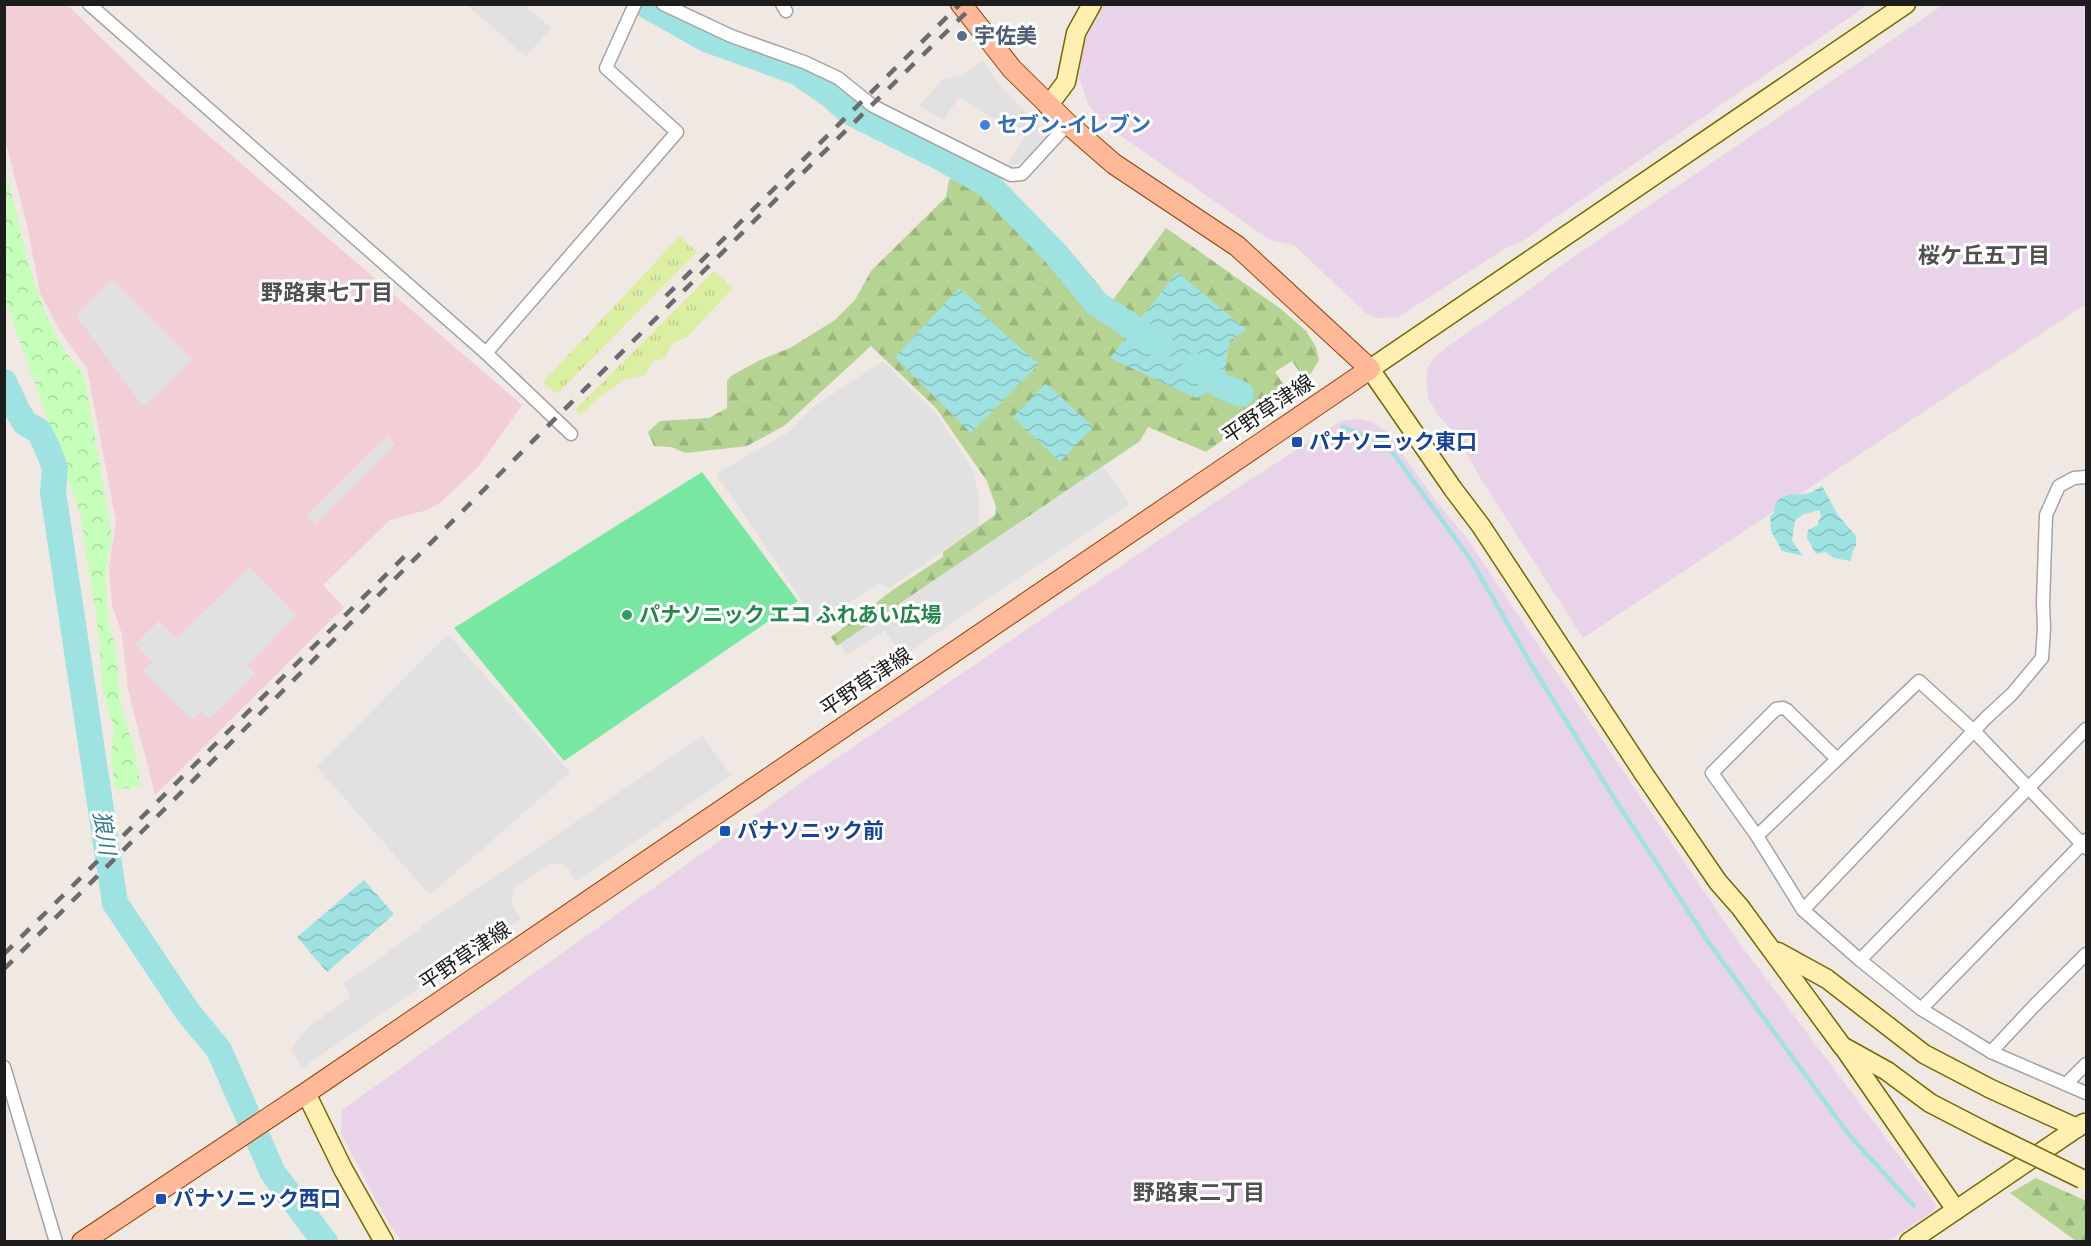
<svg xmlns="http://www.w3.org/2000/svg" width="2091" height="1246" viewBox="0 0 2091 1246" font-family="'Source Sans 3','Noto Sans JP',sans-serif">
  <style>
    .commercial { fill: #f2cfd6 }
    .industrial { fill: #e8d3e9 }
    .grass { fill: url(#grass-tufts) }
    .forest { fill: url(#forest-firs); fill-rule: evenodd }
    .park { fill: url(#park-crowns) }
    .pitch { fill: #78e7a1 }
    .parking { fill: #e1e1e1 }
    .water { fill: url(#water-waves) }
    .lines { fill: none; stroke-linecap: round; stroke-linejoin: round }
    .stream { stroke: #9ee2e1; stroke-width: 4.5 }
    .river { stroke: #9ee2e1; stroke-width: 26 }
    .street-casing { stroke: #a4a4a4; stroke-width: 15 }
    .secondary-casing { stroke: #796800; stroke-width: 21 }
    .primary-casing { stroke: #974000; stroke-width: 22 }
    .street { stroke: #fff; stroke-width: 12 }
    .secondary { stroke: #fff0b1; stroke-width: 18 }
    .primary { stroke: #ffb998; stroke-width: 20 }
    .rail { stroke: #6b6b6b; stroke-width: 4.5; stroke-dasharray: 12 12; stroke-linecap: butt }
    .secondary-bridge-casing { stroke: #796800; stroke-width: 21; stroke-linecap: butt }
    .secondary-bridge { stroke: #fff0b1; stroke-width: 18 }
    .service-dot { fill: #5c6f8a; stroke: #fff; stroke-width: 2 }
    .shop-dot { fill: #3f7fe0; stroke: #fff; stroke-width: 2 }
    .transit-dot { fill: #1a4fb4; stroke: #fff; stroke-width: 2 }
    .leisure-dot { fill: #2e9e5b; stroke: #fff; stroke-width: 2 }
    .labels { text-anchor: middle; dominant-baseline: central; stroke-width: 6; stroke-linejoin: round; paint-order: stroke }
    .service-label { font-size: 21px; font-weight: bold; fill: #4e5e75; stroke: #fff; text-anchor: start }
    .shop-label { font-size: 21px; font-weight: bold; fill: #366cbe; stroke: #fff; text-anchor: start }
    .street-label { font-size: 21px; fill: #1d1d1d; stroke: #fff }
    .transit-label { font-size: 21px; font-weight: bold; fill: #164399; stroke: #fff; text-anchor: start }
    .leisure-label { font-size: 21px; font-weight: bold; fill: #27864d; stroke: #fff; text-anchor: start }
    .neighbourhood-label { font-size: 22px; font-weight: bold; fill: #505050; stroke: #fff }
    .water-label { font-size: 22px; font-style: italic; fill: #377d95; stroke: #fff }
  </style>
  <defs>
    <pattern id="grass-tufts" width="24" height="20" patternUnits="userSpaceOnUse" patternTransform="scale(1.5)"><rect width="24" height="20" fill="#dbefa3"/><path d="M3 7l-1-3M5 7V3M7 7l1-3M15 17l-1-3M17 17v-4M19 17l1-3" fill="none" stroke="#bccc8c"/></pattern>
    <pattern id="forest-firs" width="22" height="20" patternUnits="userSpaceOnUse" patternTransform="scale(1.5)"><rect width="22" height="20" fill="#b5d393"/><path d="M5 1l3.5 6h-7zM16 11l3.5 6h-7z" fill="#9bb57e"/></pattern>
    <pattern id="park-crowns" width="20" height="18" patternUnits="userSpaceOnUse" patternTransform="scale(1.5)"><rect width="20" height="18" fill="#c5ffba"/><path d="M2 6a3 3 0 1 1 6 0M12 15a3 3 0 1 1 6 0" fill="none" stroke="#a9da9f"/></pattern>
    <pattern id="water-waves" width="16" height="10" patternUnits="userSpaceOnUse" patternTransform="scale(1.5)"><rect width="16" height="10" fill="#9ee2e1"/><path d="M0 5q4-4 8 0t8 0" fill="none" stroke="#88c1c1"/></pattern>
  </defs>
  <rect width="100%" height="100%" fill="#f0e8e2"/>
  <!-- commercial -->
  <polygon class="commercial" points="4,5 67,5 151,86 522,405 479,466 441,502 427,510 390,520 323,585 344,607 155,795 128,689 122,634 112,605 109,567 116,521 87,369 60,331 40,293 27,225 5,140"/>
  <!-- industrial -->
  <g class="industrial">
    <polygon points="1105,5 1868,5 1553,219 1528,238 1506,248 1398,317 1378,318 1366,313 1294,245 1270,240 1107,126 1089,106 1079,78 1082,47 1097,13"/>
    <polygon points="1943,5 2086,5 2086,304 1583,638 1481,479 1457,436 1438,415 1428,398 1426,378 1428,367 1434,358 1448,346 1518,298 1556,269"/>
    <polygon points="1359,419 1373,422 1387,432 1435,500 1465,536 1734,936 1936,1205 1933,1211 1887,1242 401,1241 380,1208 341,1133 342,1110 819,770 1211,505 1341,421"/>
  </g>
  <!-- grass -->
  <g class="grass">
    <polygon points="680,236 697,252 557,394 543,382"/>
    <polygon points="714,271 733,288 688,336 672,344 666,357 658,361 654,360 645,375 625,379 596,400 579,416 576,409"/>
  </g>
  <!-- forest -->
  <g class="forest">
    <path d="M 958,175 L 980,185 L 1053,257 L 1065,245 L 1101,288 L 1097,297 L 1110,304 L 1166,228 L 1281,309 L 1306,331 L 1316,347 L 1319,360 L 1306,381 L 1292,361 L 1275,372 L 1289,392 L 1206,452 L 1148,427 L 1140,441 L 837,646 L 831,637 L 894,589 L 943,557 L 943,552 L 995,515 L 996,507 L 987,481 L 936,408 L 871,346 L 784,426 L 747,446 L 686,453 L 671,447 L 654,446 L 648,432 L 660,421 L 709,418 L 727,408 L 727,381 L 731,376 L 760,360 L 790,348 L 835,320 L 855,300 L 871,271 L 946,197 L 949,180 ZM 1177,273 L 1229,341 L 1222,386 ZM 980,306 L 980,312 L 895,357 Z"/>
    <polygon points="2036,1178 2086,1201 2086,1241 2076,1241 2010,1193"/>
  </g>
  <!-- park -->
  <path class="park" d="M 5,170 C 25,241 33,318 84,375 L 112,535 L 105,578 L 109,627 L 115,645 L 121,705 L 134,749 L 141,786 L 115,790 L 111,757 L 114,729 L 103,693 L 98,630 L 80,513 L 5,298 Z"/>
  <!-- pitch -->
  <polygon class="pitch" points="702,472 798,601 564,761 454,628"/>
  <!-- parking -->
  <g class="parking">
    <polygon points="470,4 524,5 551,28 526,56 468,6"/>
    <polygon points="982,60 1001,86 1048,134 1031,157 1015,165 1007,164 1024,138 959,97 944,120 919,106 942,80 963,75"/>
    <polygon points="112,279 192,359 147,404 144,404 140,403 76,315"/>
    <polygon points="883,361 936,413 973,470 979,496 979,526 890,588 880,583 817,623 716,474 787,433 810,409"/>
    <polygon points="387,436 395,444 315,524 307,515"/>
    <polygon points="1103,466 1129,504 903,656 885,631 847,655 840,644"/>
    <polygon points="250,567 296,615 247,666 255,674 209,719 202,711 192,720 143,671 152,662 135,644 159,621 176,639"/>
    <polygon points="448,634 570,772 430,895 317,767"/>
    <polygon points="703,736 731,776 576,881 566,865 552,863 515,886 511,903 521,919 302,1068 291,1050 308,1027 350,998 344,983 421,929 421,926"/>
  </g>
  <!-- water -->
  <g class="water">
    <polygon points="1177,272 1247,330 1229,341 1222,386 1196,398 1110,358"/>
    <polygon points="959,288 981,306 980,312 1039,364 971,433 895,357"/>
    <polygon points="1046,383 1093,427 1060,462 1013,417"/>
    <path d="M 1822,486 L 1838,515 L 1856,536 L 1856,546 L 1854,548 L 1850,561 L 1834,558 L 1825,552 L 1816,554 L 1807,538 L 1808,530 L 1818,525 L 1818,522 L 1821,517 L 1820,510 L 1804,514 L 1795,520 L 1792,541 L 1803,556 L 1782,551 L 1771,531 L 1770,516 L 1774,513 C 1775,493 1789,495 1804,494 C 1810,494 1817,489 1822,486 Z"/>
    <polygon points="364,880 394,914 327,972 297,937"/>
  </g>
  <g class="lines">
    <!-- stream -->
    <polyline class="stream" points="1343,427 1377,440 1388,446 1471,560 1532,666 1614,798 1709,943 1850,1136 1914,1206"/>
    <!-- river -->
    <g class="river">
      <polyline points="644,4 706,39 797,72 832,96 848,111 936,155 990,186 1054,252 1096,303 1161,346"/>
      <polyline points="1195,366 1222,386 1241,394"/>
      <polyline points="4,382 17,410 25,423 39,431 46,445 55,468 53,492 115,903 187,1011 219,1050 273,1173 325,1242"/>
    </g>
    <defs>
      <g id="street">
        <polyline points="89,4 486,353 571,434"/>
        <polyline points="663,4 731,36 804,62 838,78 873,106 1011,175 1022,174 1068,124"/>
        <polyline points="782,4 786,11"/>
        <polyline points="486,353 677,132 606,68 635,4"/>
        <polyline points="1837,759 1787,710 1783,708 1776,709 1712,773 1757,836 1803,910 1860,960 1921,1009 1991,1052 2086,1093"/>
        <polyline points="1757,836 1919,681 1974,731 2086,848"/>
        <polyline points="1803,910 1986,718 2012,694 2042,658 2044,628 2043,603 2046,515 2059,486 2074,478 2086,477"/>
        <polyline points="1860,960 2086,729"/>
        <polyline points="1921,1009 2086,840"/>
        <polyline points="1991,1052 2034,1006 2086,954"/>
        <polyline points="4,1067 56,1242"/>
        <polyline points="2067,1083 2086,1064"/>
      </g>
      <g id="secondary">
        <polyline points="1906,4 1370,369 1453,489 1481,526 1644,774 1718,882 1740,907 1842,1046 1887,1071 1930,1103 1988,1133"/>
        <polyline points="1048,106 1066,82 1076,33 1092,4"/>
        <polyline points="1778,952 1827,979 1924,1054 1991,1089 2077,1128"/>
        <polyline points="1844,1048 1956,1210"/>
        <polyline points="306,1093 343,1169 384,1242"/>
        <polyline points="1909,1242 2084,1123"/>
      </g>
      <polyline id="primary" points="82,1242 306,1093 1370,369 1237,246 1114,164 1068,124 1012,69 961,4"/>
    </defs>
    <!-- street casing -->
    <use href="#street" class="street-casing"/>
    <!-- secondary casing -->
    <use href="#secondary" class="secondary-casing"/>
    <!-- primary casing -->
    <use href="#primary" class="primary-casing"/>
    <!-- street -->
    <use href="#street" class="street"/>
    <!-- secondary -->
    <use href="#secondary" class="secondary"/>
    <!-- primary -->
    <use href="#primary" class="primary"/>
    <!-- rail -->
    <g class="rail">
      <polyline points="666,296 960,4"/>
      <polyline points="4,954 411,550"/>
      <path d="M 4,969 C 328,647 648,323 975,4"/>
    </g>
    <defs>
      <polyline id="secondary-bridge" points="1988,1133 2082,1179"/>
    </defs>
    <!-- secondary-bridge casing -->
    <use href="#secondary-bridge" class="secondary-bridge-casing"/>
    <!-- secondary-bridge -->
    <use href="#secondary-bridge" class="secondary-bridge"/>
  </g>
  <!-- markers -->
  <circle class="service-dot" cx="962" cy="36" r="6"/>
  <circle class="shop-dot" cx="985" cy="125" r="6"/>
  <g class="transit-dot">
    <rect x="1291" y="436" width="12" height="12" rx="3"/>
    <rect x="719" y="825" width="12" height="12" rx="3"/>
    <rect x="155" y="1193" width="12" height="12" rx="3"/>
  </g>
  <circle class="leisure-dot" cx="627" cy="615" r="6"/>
  <g class="labels">
    <!-- service labels -->
    <g class="service-label">
      <text x="974" y="36">宇佐美</text>
    </g>
    <!-- shop labels -->
    <g class="shop-label">
      <text x="997" y="125">セブン-イレブン</text>
    </g>
    <!-- street labels -->
    <g class="street-label">
      <text transform="translate(1268 409) rotate(-34)">平野草津線</text>
      <text transform="translate(866 682) rotate(-34)">平野草津線</text>
      <text transform="translate(465 956) rotate(-34)">平野草津線</text>
    </g>
    <!-- transit labels -->
    <g class="transit-label">
      <text x="1309" y="442">パナソニック東口</text>
      <text x="737" y="831">パナソニック前</text>
      <text x="173" y="1199">パナソニック西口</text>
    </g>
    <!-- leisure labels -->
    <g class="leisure-label">
      <text x="639" y="615">パナソニック エコ ふれあい広場</text>
    </g>
    <!-- neighbourhood labels -->
    <g class="neighbourhood-label">
      <text x="1984" y="256">桜ケ丘五丁目</text>
      <text x="327" y="293">野路東七丁目</text>
      <text x="1199" y="1193">野路東二丁目</text>
    </g>
    <!-- water labels -->
    <g class="water-label">
      <text transform="translate(104 833) rotate(81)">狼川</text>
    </g>
  </g>
  <!-- border -->
  <rect width="2091" height="1246" fill="none" stroke="#1d1d1d" stroke-width="12"/>
</svg>
